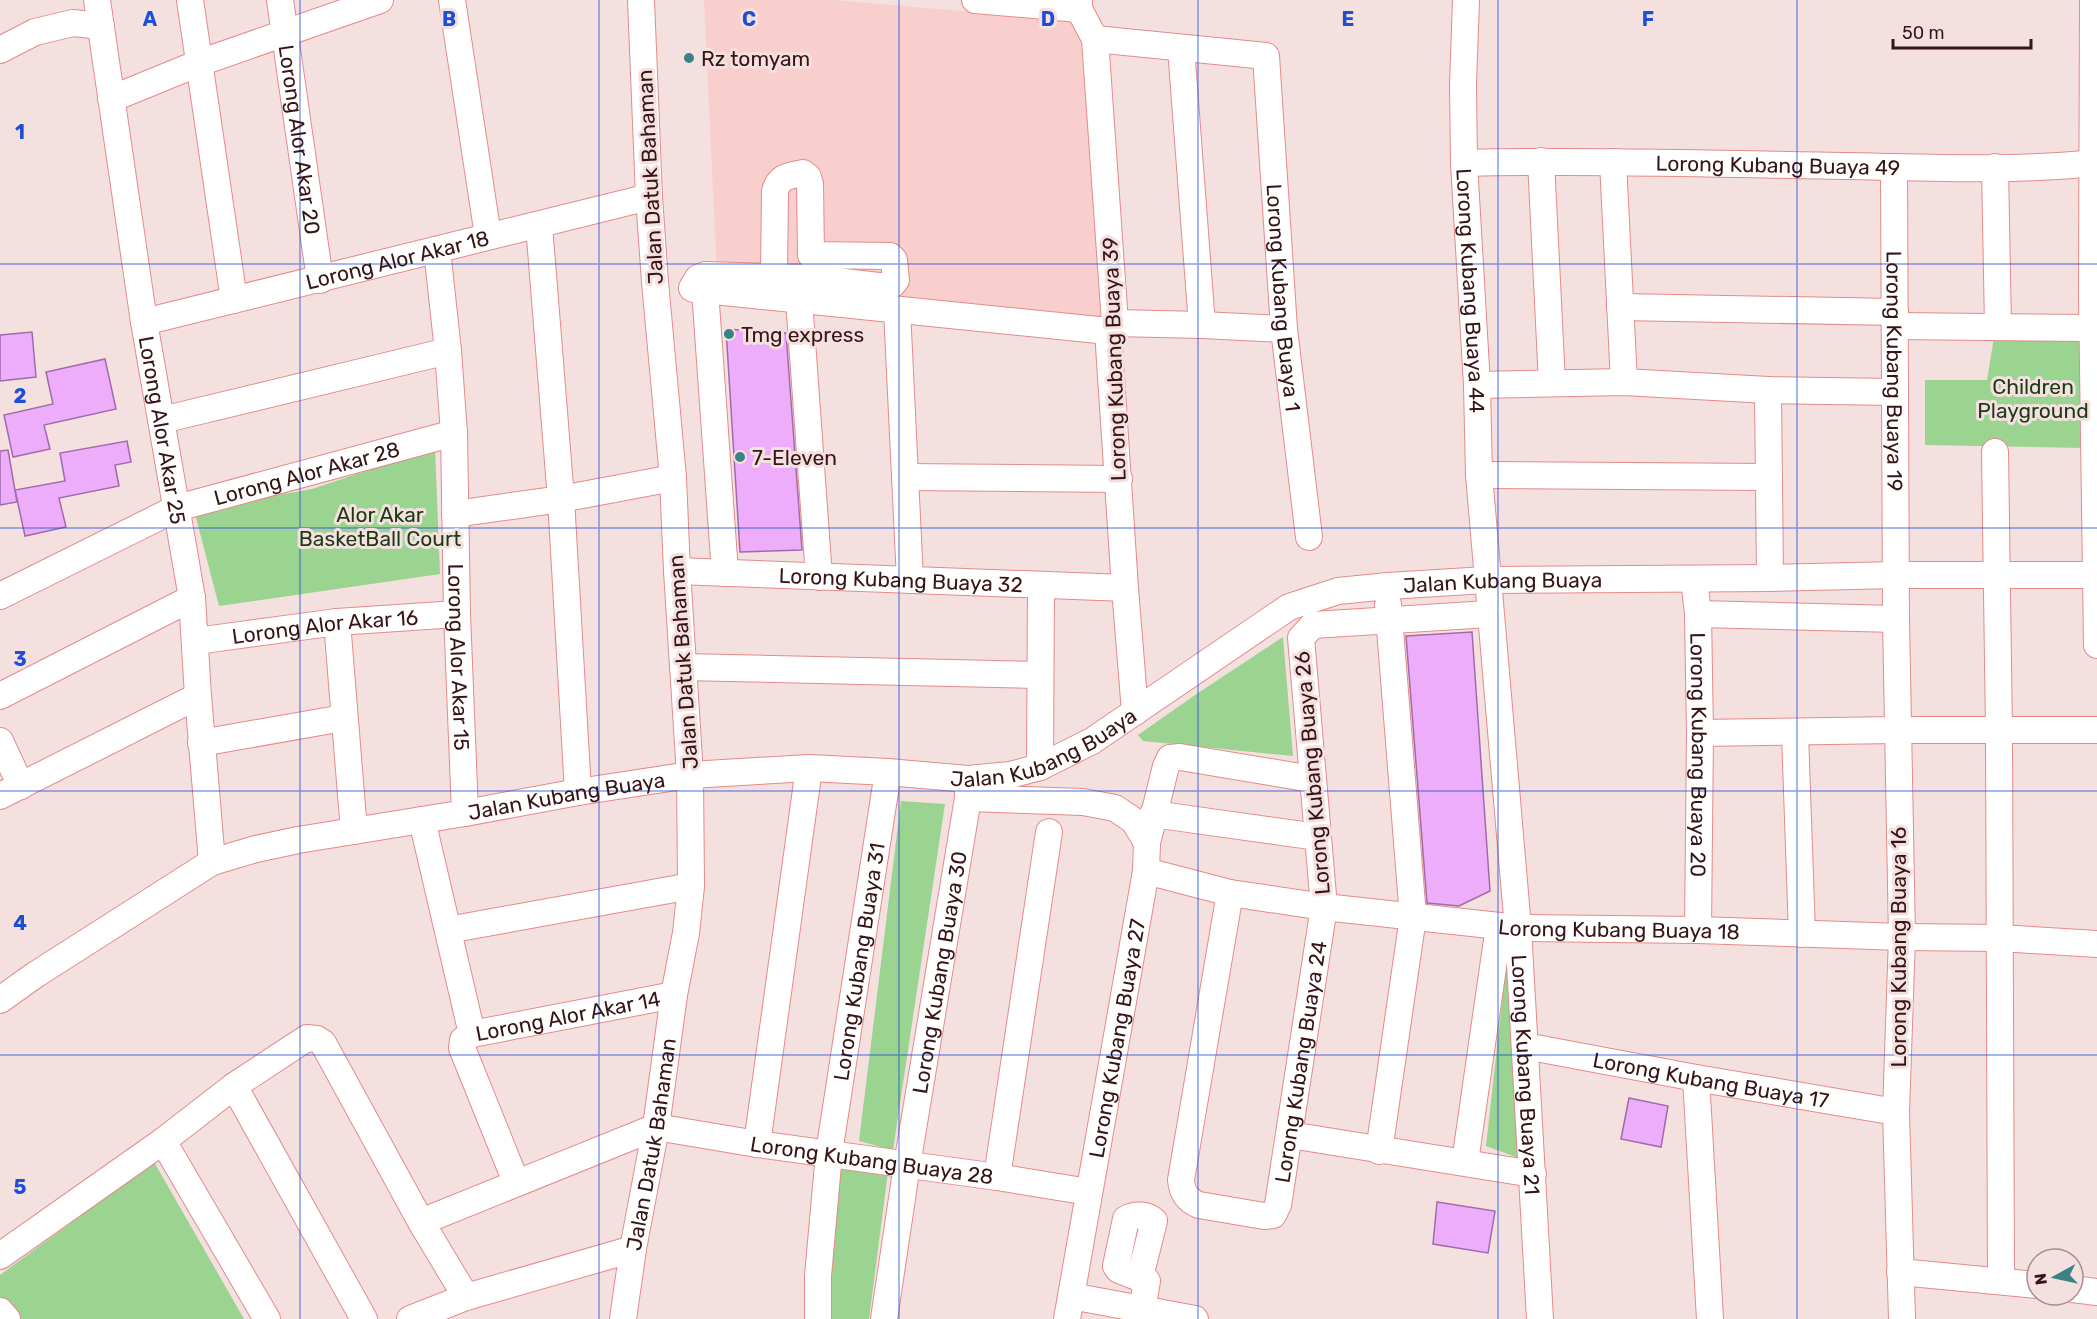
<svg xmlns="http://www.w3.org/2000/svg" width="2097" height="1319" viewBox="0 0 2097 1319" font-family="Rubik,sans-serif">
  <style>
    .built { fill: #f9cfcd }
    .green { fill: #9bd391 }
    .building { fill: #edadfa; stroke: #a06baa; stroke-width: 1.5 }
    .lines { fill: none; stroke-linecap: round; stroke-linejoin: round }
    .minor-casing { stroke: #e48b8a; stroke-width: 28 }
    .minor { stroke: #fff; stroke-width: 26 }
    .grid { fill: none; stroke: #1d4ed8; stroke-width: 1.5; stroke-opacity: 0.55 }
    .poi-dot { fill: #3a8286; stroke: #f4e0df; stroke-width: 2 }
    .labels { text-anchor: middle; dominant-baseline: central; stroke-width: 6; stroke-linejoin: round; paint-order: stroke }
    .poi-label { font-size: 21px; fill: #371516; stroke: #f4e0df; text-anchor: start }
    .street-label { font-size: 21px; fill: #371516; stroke: #f4e0df }
    .park-label { font-size: 21px; fill: #1a3a14; stroke: #f4e0df }
    .grid-label { font-size: 20px; text-anchor: middle; font-weight: bold; fill: #1d4ed8; stroke: #f4e0df; stroke-width: 6; stroke-linejoin: round; paint-order: stroke }
  </style>
  <rect width="100%" height="100%" fill="#f4e0df"/>
  <!-- built -->
  <polygon class="built" points="704,0 832,0 1079,21 1109,326 717,278"/>
  <!-- green -->
  <g class="green">
    <polygon points="1994,337 2082,338 2083,448 1925,445 1925,380 1987,380"/>
    <polygon points="435,448 440,574 219,606 194,510 312,489"/>
    <polygon points="1283,637 1293,756 1143,741 1138,735 1195,695"/>
    <polygon points="901,801 945,804 893,1150 859,1141"/>
    <polygon points="1508,949 1521,1159 1486,1146"/>
    <polygon points="154,1162 244,1319 14,1319 0,1304 0,1275"/>
    <polygon points="832,1168 888,1172 869,1319 831,1319"/>
  </g>
  <!-- building -->
  <g class="building">
    <polygon points="726,329 786,333 802,550 740,552"/>
    <polygon points="32,332 36,377 0,381 0,335"/>
    <polygon points="105,359 116,409 44,425 50,449 13,457 4,415 53,404 46,372"/>
    <polygon points="127,441 131,462 115,465 119,486 59,498 66,527 25,536 15,490 65,481 60,453"/>
    <polygon points="8,450 17,502 0,505 0,451"/>
    <polygon points="1472,632 1490,891 1459,906 1427,903 1406,636"/>
    <polygon points="1629,1098 1668,1106 1661,1147 1621,1139"/>
    <polygon points="1437,1202 1495,1211 1488,1253 1433,1244"/>
  </g>
  <g class="lines">
    <defs>
      <g id="minor">
        <path id="s1" d="M 97,0 L 144,322 L 192,598 L 198,696 L 212,862"/>
        <polyline points="190,0 234,300"/>
        <path id="s2" d="M 280,0 L 320,280"/>
        <polyline points="452,0 488,236"/>
        <polyline points="975,0 1079,9"/>
        <polyline points="1079,0 1079,9 1095,39 1115,323 1108,331 1125,588 1135,712"/>
        <path id="s3" d="M 1466,0 L 1463,85 L 1464,163 L 1477,385 L 1479,475 L 1518,928 L 1540,1319"/>
        <polyline points="2093,0 2092,296 2097,645"/>
        <path id="s4" d="M 1095,39 L 1266,56 L 1284,329 L 1309,537"/>
        <polyline points="1181,48 1202,325"/>
        <polyline points="0,50 35,32 73,23 101,26"/>
        <polyline points="111,99 199,63 380,0"/>
        <polyline points="1541,161 1552,383"/>
        <polyline points="1613,162 1624,382"/>
        <path id="s5" d="M 1464,163 C 1593,160 1722,164 1851,166 C 1933,168 2016,171 2097,163"/>
        <path id="s6" d="M 1894,167 L 1896,619 L 1902,937 L 1896,1112 L 1902,1319"/>
        <polyline points="1995,167 1998,327"/>
        <polyline points="539,225 561,499 578,792"/>
        <path id="s7" d="M 437,250 L 448,351 L 454,433 L 457,614 L 465,813"/>
        <path d="M 692,288 L 698,278 L 705,275 L 810,278 L 887,287 L 892,285 L 896,280 L 894,260 L 890,256 L 811,255 L 810,184 L 808,177 L 803,173 C 789,176 779,176 775,191 L 774,275"/>
        <polyline points="694,289 1108,331"/>
        <polyline points="705,290 725,573"/>
        <polyline points="799,300 819,577"/>
        <polyline points="1620,307 1895,312"/>
        <polyline points="897,310 910,580"/>
        <path id="s8" d="M 144,322 L 649,197"/>
        <polyline points="1115,323 1202,325 1284,329"/>
        <polyline points="1895,326 2092,328"/>
        <polyline points="1477,385 1624,382 1768,390 1895,392"/>
        <polyline points="1768,390 1770,578"/>
        <polyline points="162,420 448,351"/>
        <polyline points="1995,452 1999,731 2001,1281"/>
        <polyline points="1479,475 1768,477"/>
        <polyline points="905,477 1119,479"/>
        <polyline points="455,514 561,499 673,478"/>
        <path id="s9" d="M 677,571 L 1125,588"/>
        <path id="s10" d="M 1694,579 L 1698,614 L 1700,733 L 1698,930"/>
        <path id="s11" d="M 0,596 L 177,508 L 454,433"/>
        <polyline points="1698,614 1896,619"/>
        <polyline points="337,622 354,831"/>
        <path id="s12" d="M 196,641 L 337,622 L 457,614"/>
        <polyline points="683,667 1039,675"/>
        <polyline points="0,696 192,598"/>
        <polyline points="1700,733 1897,730 2097,730"/>
        <polyline points="1795,733 1802,934"/>
        <polyline points="0,741 21,786"/>
        <polyline points="201,743 343,718"/>
        <polyline points="1040,767 1041,585"/>
        <polyline points="0,796 198,696"/>
        <polyline points="968,798 1083,802 1115,808 1134,821 1147,843"/>
        <polyline points="1153,814 1318,837"/>
        <polyline points="422,820 472,1034"/>
        <path id="s13" d="M 1146,871 L 1230,893 L 1324,907 L 1518,928 L 1698,930 L 1902,937 L 2000,938 L 2097,944"/>
        <path id="s14" d="M 1230,893 L 1181,1180 C 1182,1193 1187,1200 1199,1205 L 1264,1216 L 1273,1215 L 1278,1205 L 1324,907 L 1301,638 L 1313,625 L 1489,614"/>
        <polyline points="448,930 691,886"/>
        <path id="s15" d="M 0,1000 L 35,975 L 212,862 L 256,849 L 298,840 L 465,813 L 578,792 L 690,775 L 809,768 L 888,772 L 968,779 L 1010,775 L 1040,767 L 1092,741 L 1289,607 L 1338,591 L 1388,586 L 1486,580 L 1770,578 L 1896,575 L 2097,575"/>
        <path id="s16" d="M 1525,1046 L 1696,1078 L 1896,1112"/>
        <polyline points="1696,1078 1710,1319"/>
        <polyline points="234,1086 364,1319"/>
        <polyline points="1290,1135 1533,1174"/>
        <polyline points="163,1141 267,1319"/>
        <polyline points="757,1144 809,768"/>
        <polyline points="1379,1151 1413,917 1388,604"/>
        <polyline points="1465,1162 1499,926"/>
        <polyline points="997,1177 1049,832"/>
        <path id="s17" d="M 516,1182 L 462,1048 L 463,1040 L 472,1034 L 674,995"/>
        <path id="s18" d="M 421,1222 L 656,1127 L 757,1144 L 997,1177 L 1089,1192"/>
        <polyline points="0,1256 163,1141 234,1086 307,1038 317,1039 323,1043 421,1222 466,1297"/>
        <polyline points="1900,1272 2037,1285"/>
        <path d="M 1140,1277 L 1154,1221 C 1147,1214 1134,1214 1126,1219 L 1116,1266 L 1119,1270 L 1147,1281 L 1142,1309"/>
        <polyline points="2073,1289 2097,1292"/>
        <polyline points="1071,1296 1195,1319"/>
        <polyline points="0,1311 7,1319"/>
        <polyline points="410,1319 466,1297 633,1249"/>
        <path id="s19" d="M 623,1319 L 633,1249 L 656,1127 L 674,995 L 686,933 L 691,886 L 690,775 L 677,571 L 673,478 L 655,282 L 649,197 L 641,0"/>
        <path id="s20" d="M 818,1319 L 818,1276 L 829,1153 L 888,772"/>
        <path id="s21" d="M 884,1319 L 907,1165 L 968,798 L 968,779"/>
        <path id="s22" d="M 1067,1319 L 1146,871 L 1147,843 L 1166,766 L 1170,758 L 1180,757 L 1312,779"/>
      </g>
    </defs>
    <!-- minor casing -->
    <use href="#minor" class="minor-casing"/>
    <!-- minor -->
    <use href="#minor" class="minor"/>
  </g>
  <!-- grid -->
  <path class="grid" d="M 300,0 L 300,1319M 599,0 L 599,1319M 899,0 L 899,1319M 1198,0 L 1198,1319M 1498,0 L 1498,1319M 1797,0 L 1797,1319M 0,264 L 2097,264M 0,528 L 2097,528M 0,791 L 2097,791M 0,1055 L 2097,1055"/>
  <!-- markers -->
  <g class="poi-dot">
    <circle cx="689" cy="58" r="6"/>
    <circle cx="729" cy="334" r="6"/>
    <circle cx="740" cy="457" r="6"/>
  </g>
  <g class="labels">
    <!-- poi labels -->
    <g class="poi-label">
      <text x="701" y="58">Rz tomyam</text>
      <text x="741" y="334">Tmg express</text>
      <text x="752" y="457">7-Eleven</text>
    </g>
    <!-- street labels -->
    <g class="street-label">
      <text stroke="none"><textPath href="#s2" startOffset="141">Lorong Alor Akar 20</textPath></text>
      <text stroke="none"><textPath href="#s5" startOffset="314">Lorong Kubang Buaya 49</textPath></text>
      <text transform="translate(650 177) rotate(-93)">Jalan Datuk Bahaman</text>
      <text stroke="none"><textPath href="#s8" startOffset="261">Lorong Alor Akar 18</textPath></text>
      <text stroke="none"><textPath href="#s3" startOffset="291">Lorong Kubang Buaya 44</textPath></text>
      <text stroke="none"><textPath href="#s4" startOffset="414">Lorong Kubang Buaya 1</textPath></text>
      <text transform="translate(1114 359) rotate(-92)">Lorong Kubang Buaya 39</text>
      <text stroke="none"><textPath href="#s6" startOffset="204">Lorong Kubang Buaya 19</textPath></text>
      <text stroke="none"><textPath href="#s1" startOffset="435">Lorong Alor Akar 25</textPath></text>
      <text stroke="none"><textPath href="#s11" startOffset="332">Lorong Alor Akar 28</textPath></text>
      <text stroke="none"><textPath href="#s9" startOffset="224">Lorong Kubang Buaya 32</textPath></text>
      <text stroke="none"><textPath href="#s15" startOffset="1604">Jalan Kubang Buaya</textPath></text>
      <text stroke="none"><textPath href="#s12" startOffset="130">Lorong Alor Akar 16</textPath></text>
      <text stroke="none"><textPath href="#s7" startOffset="408">Lorong Alor Akar 15</textPath></text>
      <text transform="translate(683 662) rotate(-94)">Jalan Datuk Bahaman</text>
      <text stroke="none"><textPath href="#s15" startOffset="1100">Jalan Kubang Buaya</textPath></text>
      <text stroke="none"><textPath href="#s10" startOffset="176">Lorong Kubang Buaya 20</textPath></text>
      <text transform="translate(1312 773) rotate(-95)">Lorong Kubang Buaya 26</text>
      <text stroke="none"><textPath href="#s15" startOffset="614">Jalan Kubang Buaya</textPath></text>
      <text stroke="none"><textPath href="#s13" startOffset="478">Lorong Kubang Buaya 18</textPath></text>
      <text transform="translate(1898 947) rotate(-90)">Lorong Kubang Buaya 16</text>
      <text stroke="none"><textPath href="#s20" startOffset="360">Lorong Kubang Buaya 31</textPath></text>
      <text stroke="none"><textPath href="#s21" startOffset="351">Lorong Kubang Buaya 30</textPath></text>
      <text stroke="none"><textPath href="#s17" startOffset="261">Lorong Alor Akar 14</textPath></text>
      <text stroke="none"><textPath href="#s22" startOffset="285">Lorong Kubang Buaya 27</textPath></text>
      <text stroke="none"><textPath href="#s14" startOffset="555">Lorong Kubang Buaya 24</textPath></text>
      <text stroke="none"><textPath href="#s3" startOffset="1077">Lorong Kubang Buaya 21</textPath></text>
      <text stroke="none"><textPath href="#s16" startOffset="189">Lorong Kubang Buaya 17</textPath></text>
      <text stroke="none"><textPath href="#s19" startOffset="177">Jalan Datuk Bahaman</textPath></text>
      <text stroke="none"><textPath href="#s18" startOffset="472">Lorong Kubang Buaya 28</textPath></text>
    </g>
    <!-- park labels -->
    <g class="park-label">
      <text x="2033" y="386">Children<tspan x="2033" dy="24">Playground</tspan></text>
      <text x="380" y="514">Alor Akar<tspan x="380" dy="24">BasketBall Court</tspan></text>
    </g>
  </g>
  <g class="grid-label">
    <text x="150" y="26">A</text>
    <text x="449" y="26">B</text>
    <text x="749" y="26">C</text>
    <text x="1048" y="26">D</text>
    <text x="1348" y="26">E</text>
    <text x="1648" y="26">F</text>
    <text x="20" y="139">1</text>
    <text x="20" y="403">2</text>
    <text x="20" y="666">3</text>
    <text x="20" y="930">4</text>
    <text x="20" y="1194">5</text>
  </g>
  <!-- north arrow -->
  <g transform="translate(2055 1277) rotate(262)"><circle r="28" fill="#f4e0df" stroke="#a88f8f" stroke-width="1.5"/>
  <path d="M0-4.5L10 22L0 15L-10 22Z" fill="#3a8286"/>
  <text y="-9" font-size="16" font-weight="bold" text-anchor="middle" fill="#371516">N</text>
  </g>
  <!-- scale -->
  <path d="M1893 39v9h138v-9" fill="none" stroke="#371516" stroke-width="3"/>
  <text x="1902" y="39" font-size="18" fill="#371516" stroke="#f4e0df" stroke-width="4.5" paint-order="stroke">50 m</text>
</svg>
